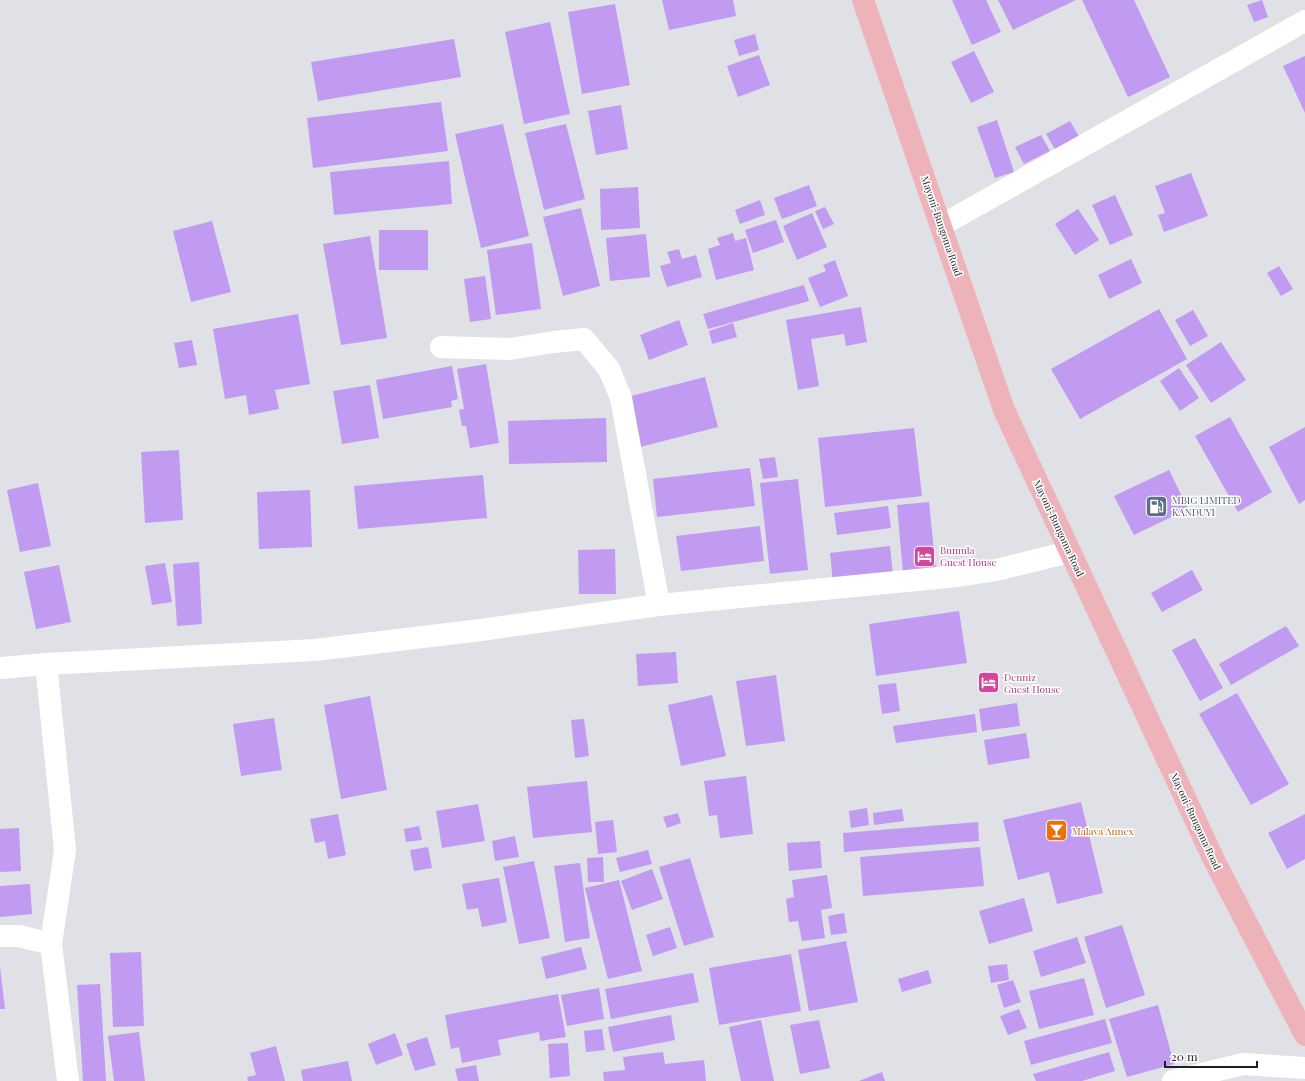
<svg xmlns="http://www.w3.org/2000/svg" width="1305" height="1081" viewBox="0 0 1305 1081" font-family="'Playfair Display',serif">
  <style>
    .building { fill: #c19af1 }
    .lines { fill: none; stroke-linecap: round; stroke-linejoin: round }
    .minor { stroke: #fff; stroke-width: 22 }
    .primary { stroke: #eeb3b9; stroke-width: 22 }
    .labels { text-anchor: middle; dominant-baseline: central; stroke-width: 3; stroke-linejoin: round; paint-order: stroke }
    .street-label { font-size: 10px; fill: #1f2022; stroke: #fff }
    .service-label { font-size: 10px; fill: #4e5e75; stroke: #fff; text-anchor: start }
    .hotel-label { font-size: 10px; fill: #b23c85; stroke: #fff; text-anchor: start }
    .food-label { font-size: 10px; fill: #c56008; stroke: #fff; text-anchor: start }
  </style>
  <rect width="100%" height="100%" fill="#dfe1e7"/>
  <!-- building -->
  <g class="building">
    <polygon points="662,0 733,0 736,16 669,30"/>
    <polygon points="952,0 986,0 1001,32 972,45"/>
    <polygon points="998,0 1076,0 1013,30"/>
    <polygon points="1082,0 1134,0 1170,77 1128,97"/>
    <polygon points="1262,0 1268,17 1254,22 1247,5"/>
    <polygon points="615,4 630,85 582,94 568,12"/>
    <polygon points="550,22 570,114 524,124 505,32"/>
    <polygon points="755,34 759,50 739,56 734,40"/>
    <polygon points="454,39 461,77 318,101 311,62"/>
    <polygon points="974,51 994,92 971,103 951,62"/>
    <polygon points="759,55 770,85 738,97 727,66"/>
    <polygon points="1305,56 1305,113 1283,66"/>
    <polygon points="441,102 448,151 313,168 307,118"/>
    <polygon points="621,105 628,149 596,155 588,111"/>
    <polygon points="997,120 1014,172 995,178 977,127"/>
    <polygon points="1070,121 1080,138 1056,151 1046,134"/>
    <polygon points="503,124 529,236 481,248 455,134"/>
    <polygon points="566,124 585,199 544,210 525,133"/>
    <polygon points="1041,135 1050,151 1024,164 1015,147"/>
    <polygon points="449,161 452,204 334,215 330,172"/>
    <polygon points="1191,173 1208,216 1164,232 1158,215 1165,213 1155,186"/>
    <polygon points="809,185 817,206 782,219 774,198"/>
    <polygon points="638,187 640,228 601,230 600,189"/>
    <polygon points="1115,195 1133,235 1110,245 1092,205"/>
    <polygon points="760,200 765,215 740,224 735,210"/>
    <polygon points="825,207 834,224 823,229 815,211"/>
    <polygon points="581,208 600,286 563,296 543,217"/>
    <polygon points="1078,209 1099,240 1075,255 1055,224"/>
    <polygon points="812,213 827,247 797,260 783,226"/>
    <polygon points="776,220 784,242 753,253 745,230"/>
    <polygon points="212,221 231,292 191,302 173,231"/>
    <rect x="379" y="230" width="49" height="40"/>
    <polygon points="733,233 735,241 746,238 754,270 716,280 708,249 720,245 717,238"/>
    <polygon points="646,234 650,277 610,281 606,238"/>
    <polygon points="370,236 387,338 341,345 323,244"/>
    <polygon points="532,243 541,309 496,315 487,250"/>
    <polygon points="679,249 682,259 696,255 702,277 667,287 660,266 671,263 667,252"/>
    <polygon points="1131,259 1142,283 1109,299 1098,275"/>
    <polygon points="835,260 848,296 820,307 808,278 826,271 823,265"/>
    <polygon points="1279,266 1293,289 1281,296 1267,273"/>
    <polygon points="485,276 491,319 470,322 464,279"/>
    <polygon points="804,285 809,301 708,329 703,314"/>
    <polygon points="861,307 867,342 846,346 844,334 811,339 819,386 798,390 786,320"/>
    <polygon points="1159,309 1187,359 1080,419 1051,369"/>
    <polygon points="1193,310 1208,336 1190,346 1175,320"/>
    <polygon points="298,314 310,384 275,390 279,409 249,415 246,395 225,399 213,329"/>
    <polygon points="679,320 688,345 649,360 640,335"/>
    <polygon points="733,323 737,337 712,344 709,331"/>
    <polygon points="192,340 197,365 179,368 174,343"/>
    <polygon points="1221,342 1246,380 1211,403 1186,365"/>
    <polygon points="486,364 499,443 470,448 466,426 462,426 459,410 464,409 457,369"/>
    <polygon points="452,366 458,399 451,401 452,407 383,419 376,380"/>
    <polygon points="1179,368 1199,398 1180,411 1160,381"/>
    <polygon points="705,377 718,427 640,447 627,397"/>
    <polygon points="370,385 379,438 342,444 333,391"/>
    <polygon points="1230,417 1272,492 1238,512 1195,436"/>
    <polygon points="606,418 607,462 509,464 508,421"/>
    <polygon points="1305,427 1305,500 1299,504 1269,447"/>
    <polygon points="914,428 922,496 825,507 818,438"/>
    <polygon points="179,450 183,520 145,523 141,452"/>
    <polygon points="775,457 778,477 763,479 759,459"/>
    <polygon points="750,468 755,506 657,517 653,479"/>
    <polygon points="1169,470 1188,509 1134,535 1114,496"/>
    <polygon points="483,475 487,518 358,529 354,486"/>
    <polygon points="798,479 808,570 770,574 760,483"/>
    <polygon points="38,483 51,546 20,552 7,490"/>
    <polygon points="310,490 312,547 259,549 257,492"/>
    <polygon points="929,502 936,570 903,573 897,505"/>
    <polygon points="888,506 891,528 837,535 834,513"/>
    <polygon points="760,526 764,561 681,571 676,536"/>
    <polygon points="890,546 893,575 833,582 830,553"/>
    <polygon points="615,549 616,594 579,594 578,550"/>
    <polygon points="199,562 202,624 177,626 173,564"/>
    <polygon points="165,563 172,602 152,605 145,566"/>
    <polygon points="59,565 71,622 36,629 24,572"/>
    <polygon points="1192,570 1203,590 1162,612 1151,593"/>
    <polygon points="959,611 967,663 876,676 869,624"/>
    <polygon points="1286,626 1299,646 1231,685 1219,664"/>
    <polygon points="1195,638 1223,688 1200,701 1172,650"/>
    <polygon points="676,652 678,683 638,686 636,654"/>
    <polygon points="776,675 785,741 746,746 736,681"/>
    <polygon points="896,683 900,711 882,714 878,685"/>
    <polygon points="1237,693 1289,784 1251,805 1199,714"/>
    <polygon points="712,695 726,756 681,766 668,705"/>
    <polygon points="370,696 387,790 341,799 324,705"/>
    <polygon points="1017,703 1020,726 982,731 979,709"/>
    <polygon points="975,714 977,732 896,743 893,726"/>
    <polygon points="274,718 282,770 241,776 233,724"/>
    <polygon points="584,719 589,756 575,758 571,720"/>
    <polygon points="1026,733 1030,758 988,765 984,740"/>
    <polygon points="746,776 753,834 720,838 717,815 709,816 704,781"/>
    <polygon points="587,781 592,832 533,838 527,787"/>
    <polygon points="1081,802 1103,893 1057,904 1049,872 1018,880 1003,820"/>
    <polygon points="478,804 485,841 442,848 436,811"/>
    <polygon points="867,808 869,825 851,828 849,811"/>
    <polygon points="902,809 904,821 874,825 873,813"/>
    <polygon points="678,813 681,823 667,828 663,817"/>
    <polygon points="338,814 346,855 328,859 325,841 315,843 310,819"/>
    <polygon points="1305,814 1305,859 1287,869 1268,833"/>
    <polygon points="613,820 617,852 598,854 595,822"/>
    <polygon points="978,822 979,841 844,852 843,833"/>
    <polygon points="419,826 422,840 406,842 404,829"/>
    <polygon points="19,828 21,871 0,872 0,829"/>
    <polygon points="515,836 519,857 495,861 492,841"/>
    <polygon points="820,841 822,868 789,871 787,843"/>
    <polygon points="428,847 432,868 414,871 410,850"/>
    <polygon points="980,847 984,886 863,896 860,857"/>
    <polygon points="648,850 652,864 620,872 616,858"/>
    <polygon points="603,857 604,882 588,882 587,858"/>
    <polygon points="690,858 714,937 684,946 659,867"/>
    <polygon points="534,861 550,938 519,944 503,867"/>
    <polygon points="580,863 590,938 565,942 554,866"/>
    <polygon points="652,869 663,899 632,910 621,881"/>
    <polygon points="827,875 832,908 821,910 825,938 802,941 798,921 789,922 786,899 794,897 792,880"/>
    <polygon points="499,878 507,922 482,927 478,908 467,910 462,884"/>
    <polygon points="619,880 642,971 608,979 585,888"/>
    <polygon points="30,884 32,914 0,917 0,886"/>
    <polygon points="1024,898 1033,931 989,944 979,911"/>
    <polygon points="844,913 847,933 831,935 828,916"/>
    <polygon points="1122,925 1145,995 1106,1008 1084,937"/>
    <polygon points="670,927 677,948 653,956 646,935"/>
    <polygon points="1077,937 1086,963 1041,977 1033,951"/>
    <polygon points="846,941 858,1002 809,1011 798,950"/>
    <polygon points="581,947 587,969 546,979 541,957"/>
    <polygon points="141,952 144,1026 113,1027 110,953"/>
    <polygon points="791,954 801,1011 719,1025 709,968"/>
    <polygon points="1007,964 1009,980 991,983 988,966"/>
    <polygon points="0,967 5,1009 0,1009"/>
    <polygon points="928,970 932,983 902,992 898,979"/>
    <polygon points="693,973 699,1002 611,1019 605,989"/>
    <polygon points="1084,978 1094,1015 1039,1029 1029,991"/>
    <polygon points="1013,980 1021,1002 1004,1008 997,985"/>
    <polygon points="100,984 106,1081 83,1081 77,985"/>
    <polygon points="599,988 604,1019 567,1026 561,995"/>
    <polygon points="558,994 566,1037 540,1041 539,1032 498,1040 501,1055 462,1063 459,1047 451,1049 445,1015"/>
    <polygon points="1158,1005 1174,1064 1127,1077 1109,1019"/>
    <polygon points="1019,1009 1027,1028 1008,1035 1000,1016"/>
    <polygon points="671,1015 675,1040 613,1052 608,1027"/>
    <polygon points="1105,1019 1112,1043 1031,1065 1024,1041"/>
    <polygon points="761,1020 774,1081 741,1081 729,1027"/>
    <polygon points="819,1020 830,1068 800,1074 790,1025"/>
    <polygon points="602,1029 605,1050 586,1052 584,1031"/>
    <polygon points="139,1032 145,1081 114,1081 108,1036"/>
    <polygon points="395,1033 403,1055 376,1065 368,1044"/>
    <polygon points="427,1037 436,1065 415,1071 406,1044"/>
    <polygon points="568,1043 570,1076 550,1078 548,1044"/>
    <polygon points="276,1046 285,1081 248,1081 247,1077 256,1075 250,1053"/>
    <polygon points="663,1052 665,1064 704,1060 706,1081 604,1081 603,1072 625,1070 623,1057"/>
    <polygon points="1109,1052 1115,1071 1082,1081 1036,1081 1033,1074"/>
    <polygon points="348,1061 352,1081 303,1081 301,1070"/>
    <polygon points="476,1065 479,1081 458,1081 455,1069"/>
    <polygon points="882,1072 885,1081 859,1081"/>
  </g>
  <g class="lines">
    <!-- minor -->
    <g class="minor">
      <polyline points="942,225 1305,21"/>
      <polyline points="441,347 510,349 554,342 584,339 609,369 621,398 659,605"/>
      <polyline points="0,668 46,664"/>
      <polyline points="0,936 19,936 51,944"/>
      <polyline points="68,1081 51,944 65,850 46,664 315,650 481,630 659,605 958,576 996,570 1069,552"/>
      <polyline points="1173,1081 1243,1064 1305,1068"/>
    </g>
    <!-- primary -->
    <polyline class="primary" points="863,0 1004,410 1215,862 1305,1035"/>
  </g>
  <!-- icons -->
  <defs>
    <symbol id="fuel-square" viewBox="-11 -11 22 22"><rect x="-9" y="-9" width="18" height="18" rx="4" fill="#5c6f8a" stroke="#fff"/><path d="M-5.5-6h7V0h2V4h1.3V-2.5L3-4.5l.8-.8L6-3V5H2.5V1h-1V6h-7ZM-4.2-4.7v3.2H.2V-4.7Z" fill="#fff"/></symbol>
    <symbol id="hotel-square" viewBox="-11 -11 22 22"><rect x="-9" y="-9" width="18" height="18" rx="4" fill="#d1479c" stroke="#fff"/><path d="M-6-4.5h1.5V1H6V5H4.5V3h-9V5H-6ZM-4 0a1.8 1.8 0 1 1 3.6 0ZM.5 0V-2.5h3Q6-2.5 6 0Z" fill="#fff"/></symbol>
    <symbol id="bar-square" viewBox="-11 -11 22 22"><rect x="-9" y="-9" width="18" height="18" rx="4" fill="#e8710a" stroke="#fff"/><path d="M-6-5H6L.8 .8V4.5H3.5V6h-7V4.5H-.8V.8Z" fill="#fff"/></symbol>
  </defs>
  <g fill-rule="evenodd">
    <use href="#fuel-square" x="1144" y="494" width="25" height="25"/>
    <use href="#hotel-square" x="912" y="544" width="25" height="25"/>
    <use href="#hotel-square" x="976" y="670" width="25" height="25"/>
    <use href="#bar-square" x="1044" y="818" width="25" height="25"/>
  </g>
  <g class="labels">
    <!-- street labels -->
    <g class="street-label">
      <text transform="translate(942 226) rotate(71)">Mayoni-Bungoma Road</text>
      <text transform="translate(1059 528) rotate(65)">Mayoni-Bungoma Road</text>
      <text transform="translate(1196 821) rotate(65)">Mayoni-Bungoma Road</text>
    </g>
    <!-- service labels -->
    <g class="service-label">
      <text x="1172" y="500">MBIG LIMITED<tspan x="1172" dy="12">KANDUYI</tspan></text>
    </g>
    <!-- hotel labels -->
    <g class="hotel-label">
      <text x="940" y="550">Bumula<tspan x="940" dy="12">Guest House</tspan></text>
      <text x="1004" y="677">Denniz<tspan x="1004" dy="12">Guest House</tspan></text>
    </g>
    <!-- food labels -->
    <g class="food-label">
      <text x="1072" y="831">Malava Annex</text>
    </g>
  </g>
  <!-- scale -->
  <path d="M1165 1061v6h92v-6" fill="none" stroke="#1f2022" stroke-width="2"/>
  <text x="1171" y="1061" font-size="12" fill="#1f2022" stroke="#ffffff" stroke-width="3" paint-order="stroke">20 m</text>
</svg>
